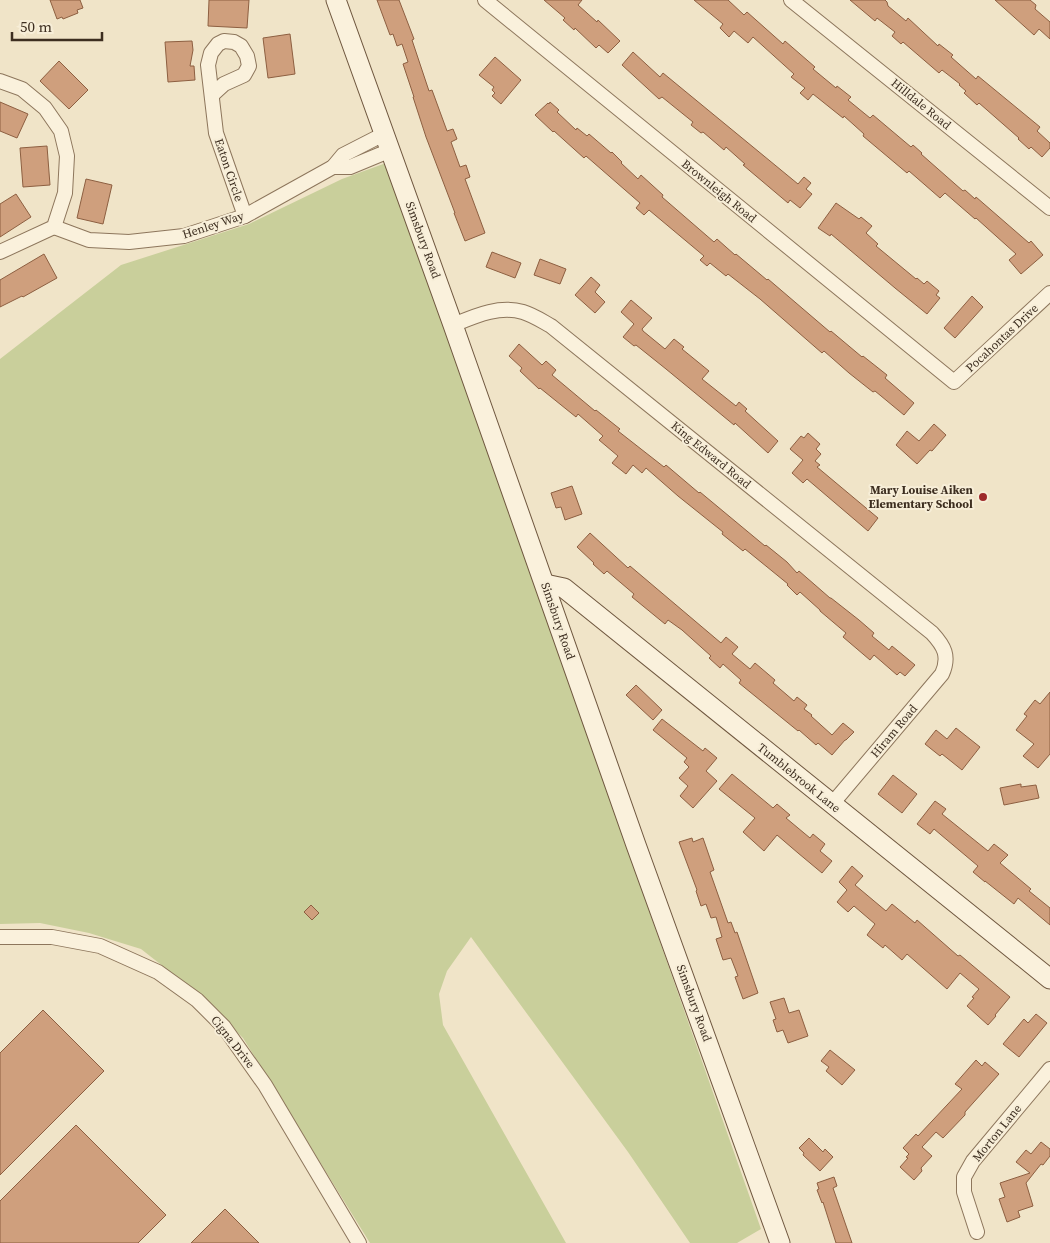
<svg xmlns="http://www.w3.org/2000/svg" width="1050" height="1243" viewBox="0 0 1050 1243" font-family="'Source Serif 4',serif">
  <style>
    .green { fill: #c9cf9b }
    .building { fill: #cf9f7d; stroke: #8d5f41 }
    .lines { fill: none; stroke-linecap: round; stroke-linejoin: round }
    .street-casing { stroke: #8d765c; stroke-width: 16 }
    .secondary-casing { stroke: #6f573f; stroke-width: 21 }
    .street { stroke: #faf1dc; stroke-width: 14 }
    .secondary { stroke: #faf1dc; stroke-width: 19 }
    .poi-dot { fill: #9e2a2b; stroke: #f7eed8; stroke-width: 2 }
    .labels { text-anchor: middle; dominant-baseline: central; stroke-width: 4; stroke-linejoin: round; paint-order: stroke }
    .street-label { font-size: 12px; fill: #3d2e20; stroke: #f7eed8 }
    .poi-label { font-size: 12px; font-weight: bold; fill: #3d2e20; stroke: #f7eed8; text-anchor: end }
  </style>
  <rect width="100%" height="100%" fill="#f0e4c8"/>
  <!-- green -->
  <polygon class="green" points="386,163 761,1229 737,1243 690,1243 628,1152 471,937 447,971 439,994 443,1025 566,1243 370,1243 243,1038 192,989 141,949 89,933 40,923 0,924 0,359 121,265 249,224 342,179"/>
  <!-- building -->
  <g class="building">
    <polygon points="50,0 80,0 83,8 77,10 78,13 63,19 62,17 57,19"/>
    <polygon points="209,0 249,0 247,28 208,26"/>
    <polygon points="377,0 399,0 414,39 412,40 429,91 432,90 447,131 453,129 457,139 451,142 460,167 466,165 470,177 465,179 485,233 465,241 454,213 455,213 426,137 413,97 414,97 403,64 408,62 402,44 397,46 393,34 390,35"/>
    <polygon points="544,0 582,0 578,5 597,22 598,20 620,41 608,53 599,45 596,48 575,28 574,30 563,20 565,18"/>
    <polygon points="694,0 728,0 744,15 747,12 783,44 785,41 815,67 813,69 836,88 837,86 851,97 848,100 870,118 873,115 911,147 913,145 922,153 921,154 963,191 965,190 975,199 976,197 1029,243 1031,241 1043,255 1021,274 1009,260 1016,254 976,218 975,219 945,193 940,198 909,171 907,173 863,136 864,134 844,116 843,118 813,94 808,100 800,93 805,88 791,77 794,74 753,37 748,43 734,31 729,37 720,28 723,24"/>
    <polygon points="850,0 885,0 887,2 888,6 906,21 908,18 938,46 939,44 953,55 951,57 976,79 978,76 1040,127 1037,131 1050,143 1050,148 1042,157 1031,147 1029,149 1018,139 1019,138 979,103 977,105 964,93 966,91 959,85 960,84 942,70 939,73 903,42 901,44 892,36 895,32 877,18 875,21"/>
    <polygon points="995,0 1030,0 1036,5 1035,9 1050,22 1050,39 1039,29 1034,35"/>
    <polygon points="290,34 295,74 268,78 263,38"/>
    <polygon points="192,41 193,50 190,66 194,66 195,80 168,82 165,42"/>
    <polygon points="633,52 660,77 663,73 798,184 804,177 811,183 806,189 812,194 800,208 790,200 788,203 743,165 745,164 726,147 724,150 703,132 701,133 691,125 693,122 662,97 659,99 622,65"/>
    <polygon points="495,57 521,80 501,104 492,96 495,93 492,90 494,87 479,75"/>
    <polygon points="59,61 88,90 69,109 40,81"/>
    <polygon points="0,102 28,114 17,138 0,131"/>
    <polygon points="550,102 559,110 557,112 576,130 577,128 587,136 589,134 611,153 612,152 622,162 621,163 638,179 641,175 663,195 662,197 714,242 717,239 735,255 736,254 767,280 768,279 830,332 831,331 862,357 863,356 887,375 885,378 914,403 904,415 875,391 873,392 849,373 824,351 822,353 760,299 728,274 726,276 710,263 707,266 700,260 704,256 649,210 644,215 636,208 640,203 617,183 586,156 584,158 554,131 553,132 535,115 548,103 549,104"/>
    <polygon points="47,146 50,185 23,187 20,148"/>
    <polygon points="86,179 112,185 103,224 77,218"/>
    <polygon points="16,194 31,217 0,237 0,204"/>
    <polygon points="836,203 859,219 861,217 872,226 866,233 878,244 876,246 916,279 917,278 924,284 927,281 939,291 936,295 940,298 927,314 895,288 831,234 830,236 818,228"/>
    <polygon points="492,252 521,263 515,278 486,267"/>
    <polygon points="44,254 57,278 23,297 22,296 0,307 0,280"/>
    <polygon points="540,259 566,269 560,284 534,275"/>
    <polygon points="591,277 600,285 595,292 605,302 595,313 575,295"/>
    <polygon points="972,296 983,307 955,338 944,328"/>
    <polygon points="631,300 652,318 642,329 643,331 665,349 674,339 684,347 682,349 709,371 702,379 736,406 739,402 747,409 745,411 778,441 768,453 735,423 734,425 666,369 636,345 634,346 623,337 634,324 621,312"/>
    <polygon points="519,344 542,365 546,361 556,370 552,375 595,411 596,410 620,429 618,431 664,467 666,465 699,493 700,492 765,546 766,545 787,562 797,573 799,571 830,598 831,598 859,620 874,633 872,636 889,650 892,646 915,665 905,676 900,672 897,675 874,655 870,660 843,637 846,633 820,611 820,610 800,592 797,595 787,585 788,584 745,549 743,551 722,534 723,532 678,496 646,468 642,473 633,465 626,474 612,463 618,456 599,440 603,436 578,414 576,417 540,388 539,389 520,371 522,368 509,356"/>
    <polygon points="934,424 946,435 932,451 930,450 917,464 896,445 907,431 919,441"/>
    <polygon points="808,433 820,444 816,449 821,454 815,461 820,465 817,467 878,518 868,531 807,479 803,483 792,473 803,460 790,449 801,436 804,438"/>
    <polygon points="572,486 582,514 565,520 561,507 556,508 551,493"/>
    <polygon points="590,533 628,568 630,566 721,643 726,637 738,647 732,654 750,669 755,663 775,680 773,683 794,701 797,697 807,705 804,709 812,715 811,716 832,735 843,723 854,732 846,740 845,740 832,755 818,743 816,745 799,730 798,731 739,683 741,680 723,664 720,668 709,658 711,656 682,630 668,620 665,624 632,597 634,594 607,571 604,574 593,564 594,563 577,547"/>
    <polygon points="636,685 662,710 653,720 626,695"/>
    <polygon points="1050,692 1050,754 1038,768 1023,756 1034,744 1016,730 1027,716 1024,714 1035,700 1040,704"/>
    <polygon points="662,719 703,751 705,748 717,758 706,771 717,781 693,808 680,796 688,786 679,778 689,767 684,762 687,758 653,730"/>
    <polygon points="956,728 980,747 962,770 942,754 940,756 925,744 936,730 947,739"/>
    <polygon points="732,774 773,808 777,804 790,815 786,818 810,838 813,834 825,844 820,851 832,861 822,873 798,853 777,835 764,851 743,832 755,818 719,789"/>
    <polygon points="893,775 917,794 902,813 878,794"/>
    <polygon points="1021,784 1021,787 1036,785 1039,798 1004,805 1000,788"/>
    <polygon points="935,801 946,809 942,814 988,851 994,844 1008,855 1000,863 1031,889 1029,891 1050,908 1050,925 1018,898 1014,904 985,881 985,882 973,872 978,866 934,829 930,834 917,824"/>
    <polygon points="692,838 693,842 703,838 714,870 710,872 728,923 731,922 735,933 737,932 758,993 743,999 735,977 738,976 731,958 723,960 716,939 722,937 716,917 711,918 706,904 701,906 696,891 697,890 679,842"/>
    <polygon points="852,866 863,876 855,885 886,911 892,904 915,923 917,920 958,956 960,955 1010,997 995,1015 996,1016 988,1025 967,1006 974,998 972,997 979,989 960,973 947,989 907,954 902,960 885,945 883,948 867,935 875,924 854,906 848,912 837,902 847,890 839,882"/>
    <polygon points="311,905 319,913 312,920 304,912"/>
    <polygon points="784,998 789,1013 799,1010 808,1036 788,1043 783,1030 777,1032 773,1020 776,1019 770,1002"/>
    <polygon points="43,1010 104,1071 0,1175 0,1053"/>
    <polygon points="1036,1014 1047,1023 1019,1057 1003,1044 1024,1019 1028,1023"/>
    <polygon points="830,1050 855,1070 842,1085 826,1071 829,1067 821,1061"/>
    <polygon points="976,1060 982,1066 985,1062 999,1074 965,1112 965,1115 943,1138 936,1132 922,1147 932,1156 921,1168 922,1171 914,1180 900,1167 908,1158 906,1157 909,1154 903,1148 916,1134 918,1136 962,1089 955,1084"/>
    <polygon points="76,1125 166,1215 138,1243 0,1243 0,1201"/>
    <polygon points="809,1138 823,1152 825,1149 833,1157 820,1171 803,1155 804,1153 799,1148"/>
    <polygon points="1041,1142 1050,1149 1050,1156 1043,1165 1041,1164 1026,1183 1033,1206 1018,1211 1020,1217 1007,1222 999,1199 1005,1197 1000,1183 1030,1173 1016,1162 1026,1150 1031,1154"/>
    <polygon points="834,1177 837,1186 833,1188 852,1243 836,1243 823,1202 822,1203 817,1190 819,1189 817,1183"/>
    <polygon points="225,1209 259,1243 191,1243"/>
  </g>
  <g class="lines">
    <defs>
      <g id="street">
        <polyline points="485,0 954,382 1050,293"/>
        <polyline points="791,0 1050,208"/>
        <polyline points="0,81 22,89 45,108 61,131 67,156 65,193 54,227 0,252"/>
        <polyline points="212,95 224,84 244,75 249,66 247,56 241,46 234,42 224,41 218,44 211,53 208,65 216,133 245,216"/>
        <polyline points="333,167 350,167 391,150"/>
        <polyline points="54,227 89,240 129,242 184,236 245,216 333,167 343,155 384,134"/>
        <path d="M 453,325 C 475,316 499,305 523,312 C 533,315 542,321 551,326 L 932,633 C 944,646 950,656 942,674 L 832,804"/>
        <polyline points="0,937 52,937 100,946 158,972 197,1000 224,1027 265,1085 359,1243"/>
        <polyline points="977,1232 964,1192 964,1177 973,1161 1050,1069"/>
      </g>
      <g id="secondary">
        <polyline points="336,0 453,325 636,845 780,1243"/>
        <polyline points="545,584 564,588 1050,979"/>
      </g>
    </defs>
    <!-- street casing -->
    <use href="#street" class="street-casing"/>
    <!-- secondary casing -->
    <use href="#secondary" class="secondary-casing"/>
    <!-- street -->
    <use href="#street" class="street"/>
    <!-- secondary -->
    <use href="#secondary" class="secondary"/>
  </g>
  <!-- markers -->
  <circle class="poi-dot" cx="983" cy="497" r="5"/>
  <g class="labels">
    <!-- street labels -->
    <g class="street-label">
      <text transform="translate(921 104) rotate(39)">Hilldale Road</text>
      <text transform="translate(229 170) rotate(71)">Eaton Circle</text>
      <text transform="translate(719 191) rotate(39)">Brownleigh Road</text>
      <text transform="translate(213 225) rotate(-18)">Henley Way</text>
      <text transform="translate(423 240) rotate(70)">Simsbury Road</text>
      <text transform="translate(1002 338) rotate(-43)">Pocahontas Drive</text>
      <text transform="translate(711 455) rotate(39)">King Edward Road</text>
      <text transform="translate(558 621) rotate(71)">Simsbury Road</text>
      <text transform="translate(894 731) rotate(-50)">Hiram Road</text>
      <text transform="translate(799 778) rotate(39)">Tumblebrook Lane</text>
      <text transform="translate(694 1003) rotate(70)">Simsbury Road</text>
      <text transform="translate(233 1042) rotate(52)">Cigna Drive</text>
      <text transform="translate(997 1133) rotate(-51)">Morton Lane</text>
    </g>
    <!-- poi labels -->
    <g class="poi-label">
      <text x="973" y="490">Mary Louise Aiken<tspan x="973" dy="14">Elementary School</tspan></text>
    </g>
  </g>
  <!-- scale -->
  <path d="M12 32v8h90v-8" fill="none" stroke="#3d2e20" stroke-width="2.5"/>
  <text x="20" y="32" font-size="15" fill="#3d2e20" stroke="#f7eed8" stroke-width="4" paint-order="stroke">50 m</text>
</svg>
